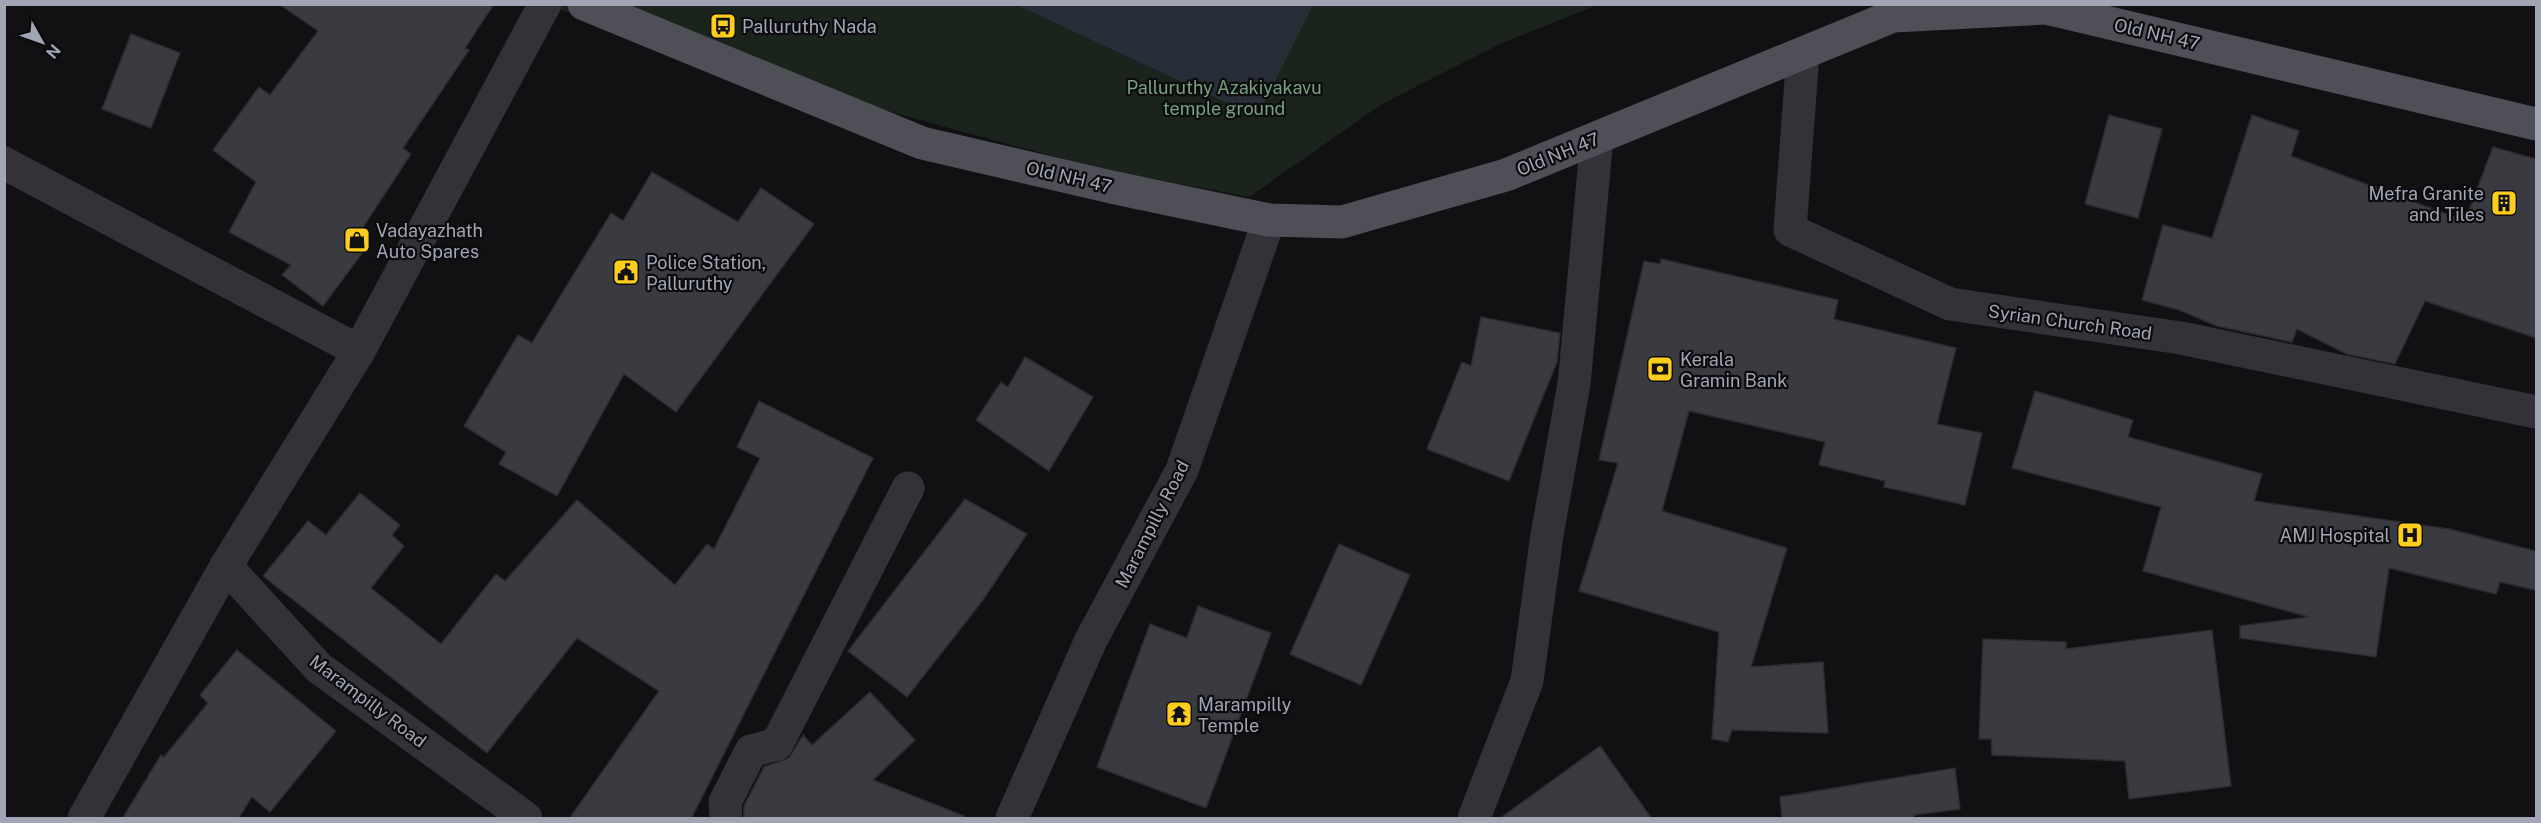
<svg xmlns="http://www.w3.org/2000/svg" width="2541" height="823" viewBox="0 0 2541 823" font-family="'Public Sans',sans-serif">
  <style>
    .green { fill: #1b231d }
    .water { fill: #272e37 }
    .building { fill: #3a3b41; stroke: #2c2b2f; stroke-width: 1.5 }
    .lines { fill: none; stroke-linecap: round; stroke-linejoin: round }
    .street { stroke: #323238; stroke-width: 33 }
    .primary { stroke: #4e4f57; stroke-width: 33 }
    .labels { text-anchor: middle; dominant-baseline: central; stroke-width: 4.5; stroke-linejoin: round; paint-order: stroke }
    .poi-label { font-size: 18px; fill: #a1a5b5; stroke: #0c0c0e; text-anchor: start }
    .street-label { font-size: 18px; fill: #a1a5b5; stroke: #0c0c0e }
    .park-label { font-size: 18px; fill: #77a17e; stroke: #0c0c0e }
  </style>
  <rect width="100%" height="100%" fill="#111113"/>
  <!-- green -->
  <polygon class="green" points="546,5 1597,5 1500,44 1382,104 1249,197 1093,167 872,107"/>
  <!-- water -->
  <polygon class="water" points="1017,5 1313,4 1313,5 1257,117"/>
  <!-- building -->
  <g class="building">
    <polygon points="279,4 494,4 465,48 469,50 403,148 411,154 352,244 363,252 323,306 282,275 291,265 229,232 256,182 213,150 259,87 270,95 318,31"/>
    <polygon points="131,34 180,53 151,128 102,109"/>
    <polygon points="2109,115 2162,129 2138,218 2085,204"/>
    <polygon points="2252,115 2299,131 2291,156 2465,221 2493,147 2536,159 2536,338 2425,301 2395,364 2347,354 2297,329 2292,342 2217,326 2179,310 2142,300 2163,225 2212,238"/>
    <polygon points="652,172 738,222 761,188 814,224 676,412 624,374 557,496 499,464 506,452 464,426 518,335 532,343 611,213 623,221"/>
    <polygon points="1661,259 1838,300 1834,319 1956,348 1937,424 1982,433 1965,505 1884,487 1885,481 1819,465 1825,442 1689,411 1662,511 1787,548 1751,667 1823,662 1828,733 1732,730 1728,742 1712,739 1719,632 1579,591 1618,463 1599,460 1644,261 1660,264"/>
    <polygon points="1481,317 1560,333 1557,362 1509,481 1427,449 1462,362 1471,366"/>
    <polygon points="1025,357 1093,397 1049,471 976,420 1001,382 1008,387"/>
    <polygon points="2035,391 2133,420 2128,437 2262,474 2254,501 2449,529 2536,551 2536,590 2500,582 2496,594 2389,568 2376,657 2240,638 2240,626 2309,617 2143,571 2161,507 2012,468"/>
    <polygon points="759,401 873,458 691,819 569,819 659,691 577,638 487,753 263,576 308,521 326,535 360,493 400,525 392,535 404,546 371,588 441,644 496,574 505,581 577,500 675,585 707,544 714,549 760,458 737,447"/>
    <polygon points="965,499 1027,534 983,600 907,697 848,651"/>
    <polygon points="1339,544 1410,575 1361,685 1290,654"/>
    <polygon points="1198,606 1271,633 1206,808 1097,767 1150,624 1187,638"/>
    <polygon points="2212,630 2231,786 2129,799 2125,761 1992,755 1991,739 1979,739 1983,639 2066,642 2066,649"/>
    <polygon points="237,650 336,731 270,812 252,797 238,819 122,819 161,755 164,757 208,703 200,695"/>
    <polygon points="870,692 915,740 873,780 964,816 964,819 744,819 744,806 764,767 789,758 803,735 812,745"/>
    <polygon points="1600,746 1652,819 1499,819"/>
    <polygon points="1955,768 1960,809 1914,815 1914,819 1782,819 1780,797"/>
  </g>
  <g class="lines">
    <!-- street -->
    <g class="street">
      <polyline points="1803,53 1790,230 1950,304 2181,338 2536,412"/>
      <polyline points="4,163 359,351"/>
      <polyline points="226,566 319,668 526,818"/>
      <polyline points="84,818 226,566 359,351 545,4"/>
      <polyline points="726,818 725,802 751,751 777,744 908,488"/>
      <polyline points="1012,818 1091,640 1182,470 1269,220"/>
      <polyline points="1474,818 1527,681 1547,535 1574,384 1597,138"/>
    </g>
    <!-- primary -->
    <polyline class="primary" points="584,4 922,143 1111,187 1269,220 1342,222 1506,175 1893,16 2046,8 2536,124"/>
  </g>
  <!-- icons -->
  <defs>
    <symbol id="bus-square" viewBox="-11 -11 22 22"><rect x="-9" y="-9" width="18" height="18" rx="4" fill="#ffce1d" stroke="#0c0c0e"/><path d="M-5-6H5V4H4V6H2V4H-2V6H-4V4H-5ZM-3.5-4V0h7V-4ZM-3.5 1.2v1.5H-2V1.2ZM2 1.2v1.5H3.5V1.2Z" fill="#111"/></symbol>
    <symbol id="building-square" viewBox="-11 -11 22 22"><rect x="-9" y="-9" width="18" height="18" rx="4" fill="#ffce1d" stroke="#0c0c0e"/><path d="M-4-6H4V6H1V3H-1V6H-4ZM-2.5-4.3h1.7v1.8h-1.7ZM.8-4.3h1.7v1.8H.8ZM-2.5-1h1.7V.8h-1.7ZM.8-1h1.7V.8H.8Z" fill="#111"/></symbol>
    <symbol id="shop-square" viewBox="-11 -11 22 22"><rect x="-9" y="-9" width="18" height="18" rx="4" fill="#ffce1d" stroke="#0c0c0e"/><path d="M-5-2.5h2.3a2.7 3.5 0 0 1 5.4 0H5L5.5 6h-11ZM-1.5-2.5h3a1.5 2.3 0 0 0-3 0Z" fill="#111"/></symbol>
    <symbol id="civic-square" viewBox="-11 -11 22 22"><rect x="-9" y="-9" width="18" height="18" rx="4" fill="#ffce1d" stroke="#0c0c0e"/><path d="M-.6-6.5H3V-4.5H.6V-3L4-1V1h2V6H-6V1h2V-1L-.6-3ZM-1.2 2.5V6h2.4V2.5Z" fill="#111"/></symbol>
    <symbol id="bank-square" viewBox="-11 -11 22 22"><rect x="-9" y="-9" width="18" height="18" rx="4" fill="#ffce1d" stroke="#0c0c0e"/><path d="M-6-4H6V4H-6ZM0-2.3a2.3 2.3 0 1 0 0 4.6a2.3 2.3 0 1 0 0-4.6Z" fill="#111"/></symbol>
    <symbol id="hospital-square" viewBox="-11 -11 22 22"><rect x="-9" y="-9" width="18" height="18" rx="4" fill="#ffce1d" stroke="#0c0c0e"/><path d="M-5-5h3v3.5h4V-5h3V5h-3V1.5h-4V5h-3Z" fill="#111"/></symbol>
    <symbol id="temple-square" viewBox="-11 -11 22 22"><rect x="-9" y="-9" width="18" height="18" rx="4" fill="#ffce1d" stroke="#0c0c0e"/><path d="M0-6L5-2H3V0L6.5 2.5H4V6H1.5V3h-3V6H-4V2.5H-6.5L-3 0V-2H-5Z" fill="#111"/></symbol>
  </defs>
  <g fill-rule="evenodd">
    <use href="#bus-square" x="708" y="11" width="30" height="30"/>
    <use href="#building-square" x="2489" y="188" width="30" height="30"/>
    <use href="#shop-square" x="342" y="225" width="30" height="30"/>
    <use href="#civic-square" x="611" y="257" width="30" height="30"/>
    <use href="#bank-square" x="1645" y="354" width="30" height="30"/>
    <use href="#hospital-square" x="2395" y="520" width="30" height="30"/>
    <use href="#temple-square" x="1164" y="699" width="30" height="30"/>
  </g>
  <g class="labels">
    <!-- poi labels -->
    <g class="poi-label">
      <text x="742" y="26">Palluruthy Nada</text>
      <text x="2484" y="193" text-anchor="end">Mefra Granite<tspan x="2484" dy="21">and Tiles</tspan></text>
      <text x="376" y="230">Vadayazhath<tspan x="376" dy="21">Auto Spares</tspan></text>
      <text x="646" y="262">Police Station,<tspan x="646" dy="21">Palluruthy</tspan></text>
      <text x="1680" y="359">Kerala<tspan x="1680" dy="21">Gramin Bank</tspan></text>
      <text x="2390" y="535" text-anchor="end">AMJ Hospital</text>
      <text x="1198" y="704">Marampilly<tspan x="1198" dy="21">Temple</tspan></text>
    </g>
    <!-- street labels -->
    <g class="street-label">
      <text transform="translate(2157 34) rotate(13)">Old NH 47</text>
      <text transform="translate(1558 154) rotate(-22)">Old NH 47</text>
      <text transform="translate(1069 177) rotate(13)">Old NH 47</text>
      <text transform="translate(2070 322) rotate(8)">Syrian Church Road</text>
      <text transform="translate(1152 524) rotate(-63)">Marampilly Road</text>
      <text transform="translate(368 701) rotate(37)">Marampilly Road</text>
    </g>
    <!-- park labels -->
    <g class="park-label">
      <text x="1224" y="87">Palluruthy Azakiyakavu<tspan x="1224" dy="21">temple ground</tspan></text>
    </g>
  </g>
  <!-- border -->
  <rect width="2541" height="823" fill="none" stroke="#a1a5b5" stroke-width="12"/>
  <!-- north arrow -->
  <g transform="translate(42 42) rotate(130)" stroke="#0c0c0e" stroke-width="4.5" paint-order="stroke">
  <path d="M0-4.5L10 22L0 15L-10 22Z" fill="#a1a5b5"/>
  <text y="-9" font-size="16" font-weight="bold" text-anchor="middle" fill="#a1a5b5">N</text>
  </g>
</svg>
